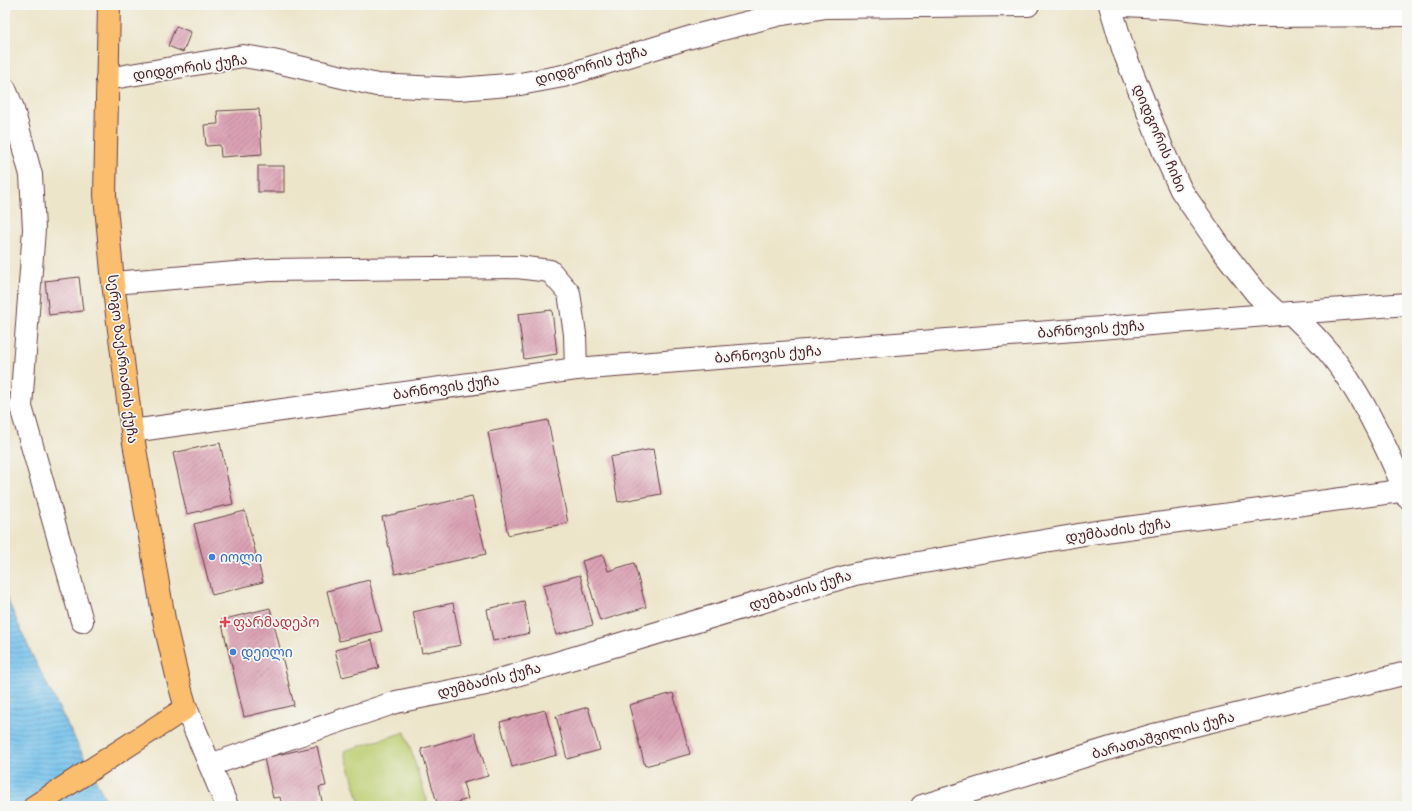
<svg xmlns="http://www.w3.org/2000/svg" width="1412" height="811" viewBox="0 0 1412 811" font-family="Delius,'Noto Sans Georgian',sans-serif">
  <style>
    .green { fill: #bccd70; stroke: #83764e }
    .water { fill: url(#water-rules); stroke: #5d708b }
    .building { fill: url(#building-hatch) }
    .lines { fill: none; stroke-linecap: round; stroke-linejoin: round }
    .minor-casing { stroke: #623d43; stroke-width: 24 }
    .major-casing { stroke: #623d43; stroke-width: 24 }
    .minor { stroke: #fff; stroke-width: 22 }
    .major { stroke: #fbbe6e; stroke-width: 22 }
    .shop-dot { fill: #3f7fe0; stroke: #f6f6f2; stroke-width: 1.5 }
    .health-dot { fill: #e0444e; stroke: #f6f6f2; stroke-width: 1.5 }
    .labels { text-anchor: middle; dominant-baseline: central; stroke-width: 3.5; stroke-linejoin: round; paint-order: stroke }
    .street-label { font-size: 14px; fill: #4a1f2b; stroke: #f6f6f2 }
    .shop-label { font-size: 14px; fill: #366cbe; stroke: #f6f6f2; text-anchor: start }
    .health-label { font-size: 14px; fill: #be3a42; stroke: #f6f6f2; text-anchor: start }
  </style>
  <defs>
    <pattern id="water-rules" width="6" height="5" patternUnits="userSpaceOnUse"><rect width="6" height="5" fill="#70c0eb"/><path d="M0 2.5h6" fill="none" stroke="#5e9bbf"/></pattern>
    <pattern id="building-hatch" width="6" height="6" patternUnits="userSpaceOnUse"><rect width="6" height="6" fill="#daa1b4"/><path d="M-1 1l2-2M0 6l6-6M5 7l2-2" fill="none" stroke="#b38393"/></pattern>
  </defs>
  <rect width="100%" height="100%" fill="#f6f6f2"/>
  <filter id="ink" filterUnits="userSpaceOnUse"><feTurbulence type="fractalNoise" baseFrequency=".025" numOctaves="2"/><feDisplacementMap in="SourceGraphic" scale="8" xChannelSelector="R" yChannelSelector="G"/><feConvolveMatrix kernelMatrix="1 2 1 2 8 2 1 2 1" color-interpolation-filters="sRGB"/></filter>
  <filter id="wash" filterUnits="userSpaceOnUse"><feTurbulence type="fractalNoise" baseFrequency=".012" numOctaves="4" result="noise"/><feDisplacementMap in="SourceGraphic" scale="16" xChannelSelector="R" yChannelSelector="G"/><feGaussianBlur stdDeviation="0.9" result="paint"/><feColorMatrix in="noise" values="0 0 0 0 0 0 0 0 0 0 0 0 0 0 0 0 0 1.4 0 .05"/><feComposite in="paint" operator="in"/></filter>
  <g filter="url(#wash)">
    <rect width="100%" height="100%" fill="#ede5ca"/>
    <!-- green -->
    <polygon class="green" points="405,732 428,804 421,806 361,806 344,751"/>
    <!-- water -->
    <polygon class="water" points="5,594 32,655 109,806 5,806"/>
    <g id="blocks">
      <!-- building -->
      <g class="building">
        <polygon points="176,26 191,32 183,52 168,46"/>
        <polygon points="259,109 262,154 221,157 220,145 206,146 204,125 218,124 217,111"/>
        <rect x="258" y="166" width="26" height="26"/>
        <polygon points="79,277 83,311 49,315 45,281"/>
        <polygon points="552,310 557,354 524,359 518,314"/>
        <polygon points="548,420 568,523 508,535 488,432"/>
        <polygon points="220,443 233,504 187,514 173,453"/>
        <polygon points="653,449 661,494 618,502 610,457"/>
        <polygon points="472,496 486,554 395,574 382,517"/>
        <polygon points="245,511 263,582 212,595 194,524"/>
        <polygon points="603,555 608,571 634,563 646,607 600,621 582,561"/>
        <polygon points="580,575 593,625 556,635 543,585"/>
        <polygon points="369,580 382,631 339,641 327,591"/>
        <polygon points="524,601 530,633 493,641 487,609"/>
        <polygon points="453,603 461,645 422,653 413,612"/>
        <polygon points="270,608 294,705 244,717 221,620"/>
        <polygon points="372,640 379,668 342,677 335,650"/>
        <polygon points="673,693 690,754 645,766 629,705"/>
        <polygon points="588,707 600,750 567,759 556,716"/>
        <polygon points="545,710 557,755 512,767 500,722"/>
        <polygon points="475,733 488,776 463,783 468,799 445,806 438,806 421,749"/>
        <polygon points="317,746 326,786 319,787 323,806 282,806 280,797 273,798 264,758"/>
      </g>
    </g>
  </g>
  <g filter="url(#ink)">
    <use href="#blocks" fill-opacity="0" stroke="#623d43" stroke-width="1"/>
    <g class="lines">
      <defs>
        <g id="minor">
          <polyline points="1110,5 1124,52 1165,155 1181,190 1223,251 1256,293 1278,314"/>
          <polyline points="1125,5 1179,8 1250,16 1407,15"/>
          <polyline points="107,79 243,56 273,61 377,85 459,89 520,84 563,76 691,37 777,15 826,7 1028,5"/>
          <polyline points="5,89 12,106 31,175 34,229 21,407 82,621"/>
          <polyline points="113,283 269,270 517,267 550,271 569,293 575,334 576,369"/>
          <path d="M 1291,313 C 1299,322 1309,330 1317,339 C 1355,379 1387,446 1407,497"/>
          <polyline points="132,431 576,369 1407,304"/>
          <polyline points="186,708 227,806"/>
          <polyline points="210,765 396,702 486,684 855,574 1090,533 1407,490"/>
          <polyline points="922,806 1150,736 1407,673"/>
        </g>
        <polyline id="major" points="35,806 186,708 178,680 165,625 132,431 113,283 105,195 109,5"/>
      </defs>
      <!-- minor casing -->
      <use href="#minor" class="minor-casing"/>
      <!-- major casing -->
      <use href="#major" class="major-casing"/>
      <!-- minor -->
      <use href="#minor" class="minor"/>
      <!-- major -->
      <use href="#major" class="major"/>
    </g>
  </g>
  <!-- markers -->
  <g class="shop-dot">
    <circle cx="212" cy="557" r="4"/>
    <circle cx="233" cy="652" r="4"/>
  </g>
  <path class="health-dot" d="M223 616h4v4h4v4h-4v4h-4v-4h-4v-4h4z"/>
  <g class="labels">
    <!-- street labels -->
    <g class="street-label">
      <text transform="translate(591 65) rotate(-15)">დიდგორის ქუჩა</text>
      <text transform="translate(190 67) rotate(-8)">დიდგორის ქუჩა</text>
      <text transform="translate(1160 138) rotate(67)">დიდგორის ჩიხი</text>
      <text transform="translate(1091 329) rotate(-4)">ბარნოვის ქუჩა</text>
      <text transform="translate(768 354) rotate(-4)">ბარნოვის ქუჩა</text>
      <text transform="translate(123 359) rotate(83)">სერგო ზაქარიაძის ქუჩა</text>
      <text transform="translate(446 387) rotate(-8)">ბარნოვის ქუჩა</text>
      <text transform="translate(1118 530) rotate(-8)">დუმბაძის ქუჩა</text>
      <text transform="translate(800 590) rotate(-17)">დუმბაძის ქუჩა</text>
      <text transform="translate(489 680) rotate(-14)">დუმბაძის ქუჩა</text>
      <text transform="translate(1163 735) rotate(-15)">ბარათაშვილის ქუჩა</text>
    </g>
    <!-- shop labels -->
    <g class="shop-label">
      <text x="220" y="557">იოლი</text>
      <text x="241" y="652">დეილი</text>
    </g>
    <!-- health labels -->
    <g class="health-label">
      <text x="233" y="622">ფარმადეპო</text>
    </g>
  </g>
  <!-- margin -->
  <rect width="1412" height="811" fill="none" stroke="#f6f6f2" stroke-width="20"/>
</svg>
